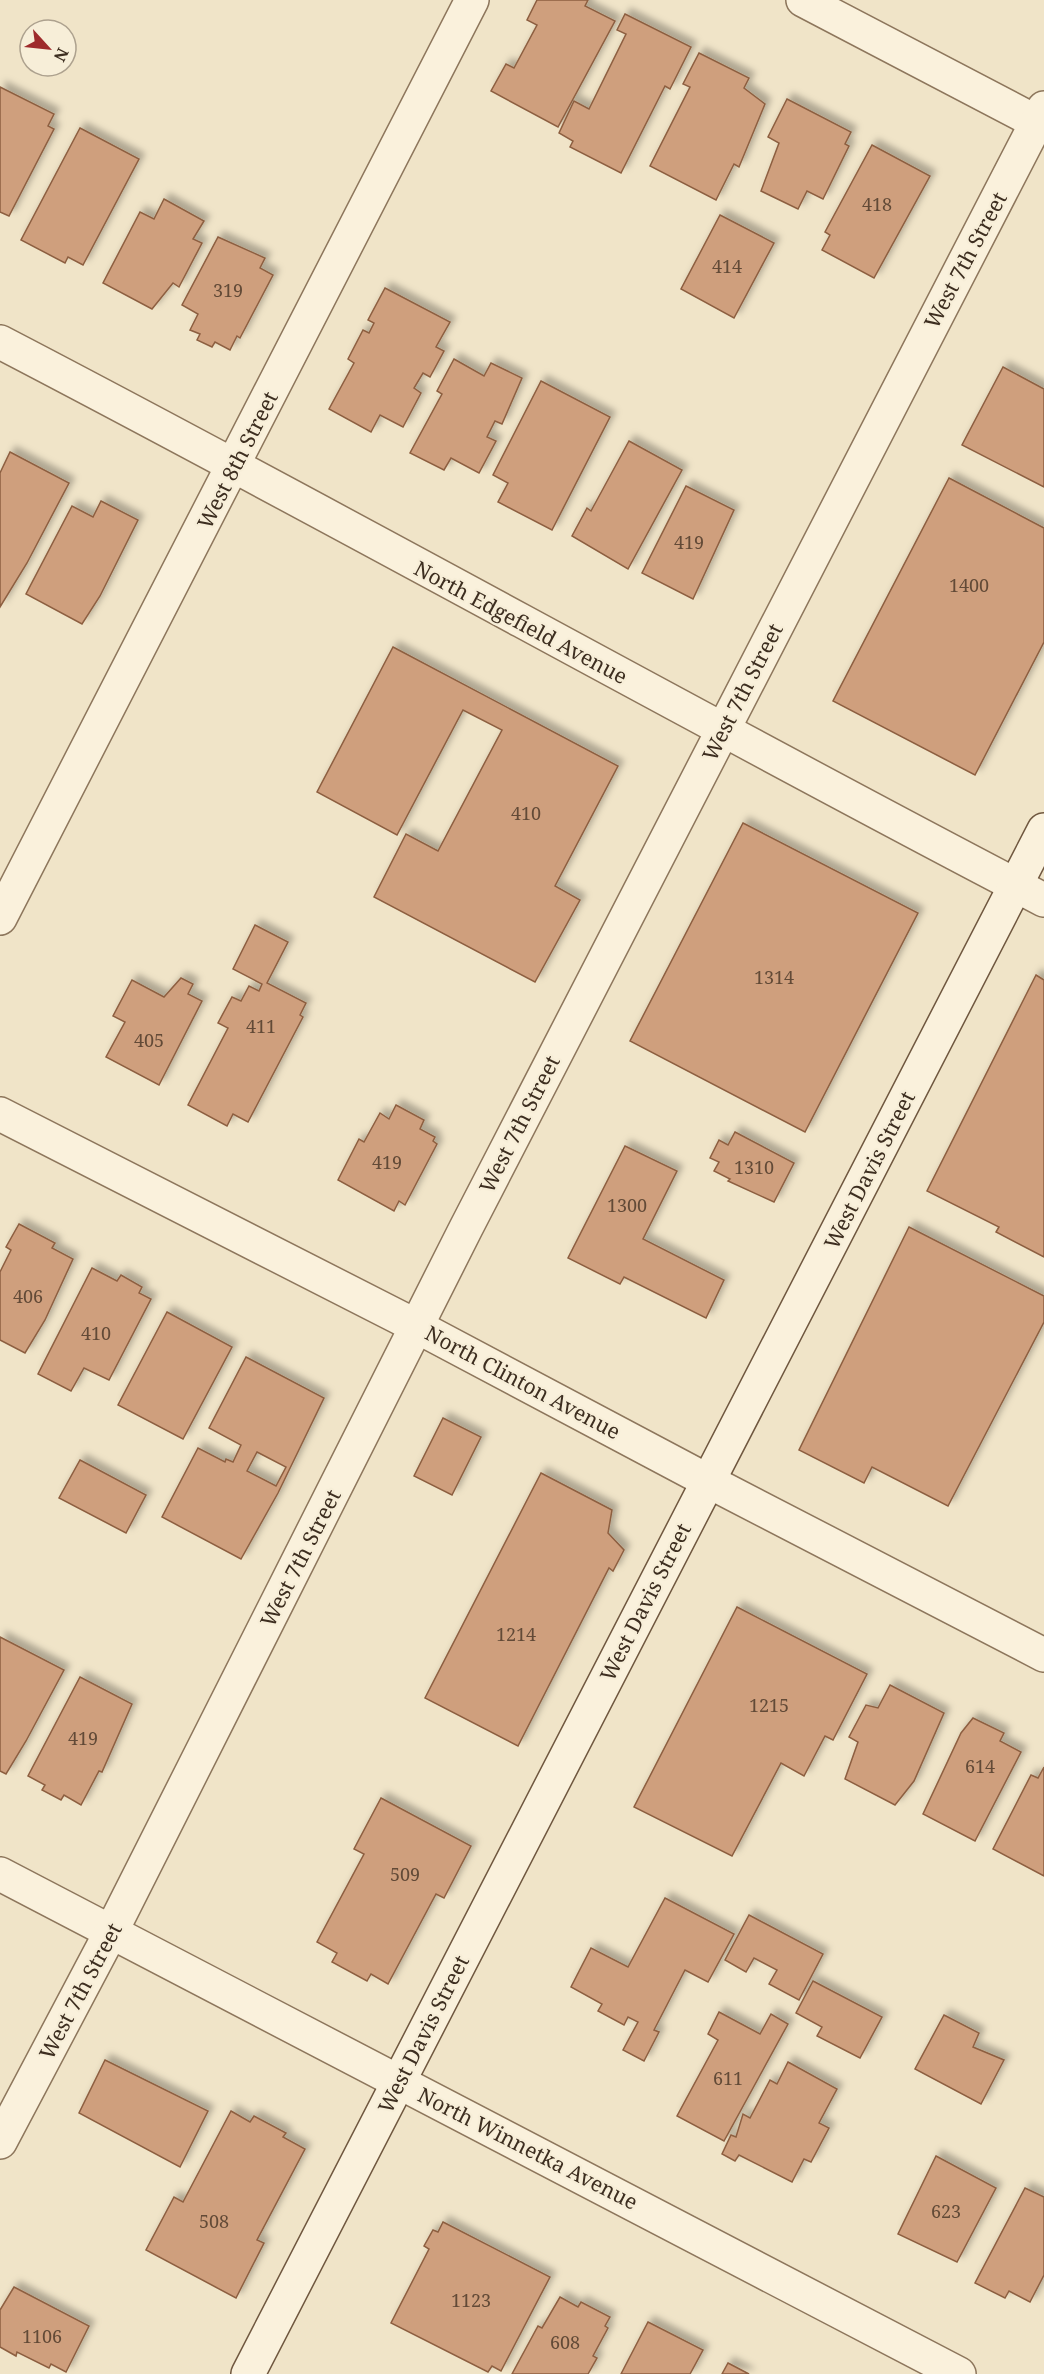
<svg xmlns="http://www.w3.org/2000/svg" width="1044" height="2374" viewBox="0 0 1044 2374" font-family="'Noto Serif',serif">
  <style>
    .building { fill: #cf9f7d; stroke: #8d5f41; stroke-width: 1.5; fill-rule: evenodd; filter: url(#shadow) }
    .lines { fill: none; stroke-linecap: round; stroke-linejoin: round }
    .minor-casing { stroke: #8d765c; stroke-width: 36 }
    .tertiary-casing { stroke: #8d765c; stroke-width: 36 }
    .secondary-casing { stroke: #6f573f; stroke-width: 36 }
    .minor { stroke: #faf1dc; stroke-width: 33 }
    .tertiary { stroke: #faf1dc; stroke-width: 33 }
    .secondary { stroke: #faf1dc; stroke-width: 33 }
    .labels { text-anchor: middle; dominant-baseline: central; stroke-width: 4.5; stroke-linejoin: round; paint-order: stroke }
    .number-label { font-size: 18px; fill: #624a37 }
    .street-label { font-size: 21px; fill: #3d2e20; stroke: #f7eed8 }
  </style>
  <defs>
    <filter id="shadow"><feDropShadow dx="5.5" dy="-5.5" stdDeviation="3" flood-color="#0004"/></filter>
  </defs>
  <rect width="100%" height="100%" fill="#f0e4c8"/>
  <!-- building -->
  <g class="building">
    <polygon points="537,0 588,0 585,6 615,21 558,127 491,91 506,64 514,68 537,25 527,20"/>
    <polygon points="625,14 691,47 670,89 665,86 621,173 570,147 573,141 559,133 574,101 589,109 626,34 617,30"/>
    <polygon points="699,53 749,78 744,88 765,104 739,167 734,164 716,200 650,166 690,87 683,84"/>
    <polygon points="0,87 54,114 48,126 54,129 9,216 0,212"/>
    <polygon points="787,99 851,132 845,144 849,146 823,199 807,191 798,209 761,191 779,143 768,137"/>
    <polygon points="80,128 139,159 83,265 68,257 65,263 21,240"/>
    <polygon points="872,145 930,176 874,278 822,250 830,235 825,232"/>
    <polygon points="164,199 204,221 193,239 202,243 179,287 173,283 152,309 103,283 140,212 154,219"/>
    <polygon points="720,215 774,243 734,318 681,289"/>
    <polygon points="218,237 265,258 260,268 273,275 240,338 237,336 230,350 215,342 212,347 197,340 200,334 190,330 198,314 182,305"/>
    <polygon points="385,288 450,322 436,347 444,351 430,377 423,373 414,388 421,393 403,427 380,415 371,432 329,409 354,363 348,359 363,330 369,333 374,323 368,320"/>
    <polygon points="454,359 484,376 491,363 522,378 502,424 495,421 487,437 496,441 479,473 451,458 444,470 410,453 442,394 437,391"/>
    <polygon points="1003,367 1044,389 1044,487 962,445"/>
    <polygon points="541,381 610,417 552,530 498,502 508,483 493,475"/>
    <polygon points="629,441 682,470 628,569 572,536 587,508 591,511"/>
    <polygon points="10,452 69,483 27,563 0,607 0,473"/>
    <polygon points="949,478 1044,528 1044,642 975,775 833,701"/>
    <polygon points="686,486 734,510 693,599 642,573"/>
    <polygon points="101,501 138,520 100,596 82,624 26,594 72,506 93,517"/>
    <polygon points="393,647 618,766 555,886 580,900 535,982 374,897 406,834 438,851 502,730 463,710 397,835 317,792"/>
    <polygon points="743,823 918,913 805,1132 630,1041"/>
    <polygon points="255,925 288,942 267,983 306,1003 300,1015 303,1017 248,1122 233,1114 227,1126 188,1105 228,1028 218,1023 232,997 241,1001 249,986 259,991 262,984 233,969"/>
    <polygon points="1036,975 1044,980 1044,1257 996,1232 999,1227 927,1191"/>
    <polygon points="181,978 193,984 188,994 202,1001 159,1085 106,1057 125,1022 113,1016 132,980 164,997"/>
    <polygon points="396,1105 424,1120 420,1129 435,1137 433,1141 437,1144 405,1205 399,1201 394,1211 338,1180 359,1139 364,1142 380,1113 389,1119"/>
    <polygon points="735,1132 794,1163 774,1202 728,1181 730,1179 714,1171 719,1162 710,1158 719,1140 728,1145"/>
    <polygon points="625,1146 677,1171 643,1239 724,1280 706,1318 624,1277 620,1284 568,1258"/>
    <polygon points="19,1224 55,1243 52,1248 73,1259 45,1320 25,1353 0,1340 0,1272 11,1250 6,1247"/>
    <polygon points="909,1227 1044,1296 1044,1322 948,1506 872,1467 864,1483 799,1450"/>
    <polygon points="92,1268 117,1281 121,1275 142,1287 139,1293 151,1299 109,1380 84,1368 71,1391 38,1374"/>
    <polygon points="167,1312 232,1347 183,1439 118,1405"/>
    <path d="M 246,1357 L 324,1398 L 278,1493 L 241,1559 L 162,1517 L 198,1448 L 225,1462 L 226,1459 L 233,1462 L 241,1445 L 209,1428 ZM 257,1452 L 286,1467 L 276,1486 L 247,1471 Z"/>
    <polygon points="443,1418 481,1437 452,1495 414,1476"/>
    <polygon points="80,1460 146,1495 126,1533 59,1498"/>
    <polygon points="541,1473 612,1510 608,1533 624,1550 613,1571 609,1568 518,1746 425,1698"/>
    <polygon points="737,1607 867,1674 833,1740 825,1736 804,1776 781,1763 732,1856 634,1807"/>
    <polygon points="0,1637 64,1670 26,1741 6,1774 0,1771"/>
    <polygon points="80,1677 132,1704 102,1772 99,1771 81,1805 64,1795 61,1800 42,1790 45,1785 28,1776"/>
    <polygon points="890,1685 944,1713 914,1781 895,1805 845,1779 858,1742 849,1737 866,1705 878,1708"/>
    <polygon points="973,1718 1004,1733 1000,1741 1021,1752 975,1841 923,1814 961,1733"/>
    <polygon points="1044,1767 1044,1876 993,1849 1031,1775 1038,1778"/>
    <polygon points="381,1798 471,1846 444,1898 436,1894 388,1984 371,1974 367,1981 332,1962 337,1953 317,1942 364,1854 354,1849"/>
    <polygon points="665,1898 734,1934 708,1982 685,1970 654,2030 659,2032 644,2061 623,2050 638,2022 628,2017 624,2025 598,2011 602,2004 571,1987 591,1948 628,1967"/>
    <polygon points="749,1915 823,1954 799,2000 769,1984 777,1970 754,1958 746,1972 725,1960"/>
    <polygon points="813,1981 882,2017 860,2058 817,2036 822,2027 796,2013"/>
    <polygon points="719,2012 760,2034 771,2014 788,2024 724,2141 677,2116 718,2040 708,2034"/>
    <polygon points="944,2015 979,2033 973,2047 1004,2060 981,2104 915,2069"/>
    <polygon points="105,2060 208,2111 180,2167 79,2113"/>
    <polygon points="788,2062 837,2089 819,2123 829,2128 811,2162 804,2159 792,2182 739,2155 735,2161 722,2154 731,2135 736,2137 743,2114 750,2118 770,2080 777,2084"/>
    <polygon points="231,2111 250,2122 254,2116 286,2133 283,2137 305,2149 257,2240 264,2243 236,2298 146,2250 174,2197 183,2202"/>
    <polygon points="936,2156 996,2188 957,2262 898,2234"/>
    <polygon points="1025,2188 1044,2197 1044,2275 1030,2302 1009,2291 1005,2298 975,2283"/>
    <polygon points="443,2222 550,2277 501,2371 492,2366 488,2372 391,2323 429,2249 424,2246 433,2230 438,2232"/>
    <polygon points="14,2287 89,2326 66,2372 51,2364 49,2368 17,2352 16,2356 0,2347 0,2310"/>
    <polygon points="560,2297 578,2307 581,2302 610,2317 605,2326 608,2328 593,2356 597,2358 588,2374 512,2374 538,2326 542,2328"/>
    <polygon points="648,2322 703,2350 690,2374 621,2374"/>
    <polygon points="728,2363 749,2374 722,2374"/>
  </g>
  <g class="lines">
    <defs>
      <g id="minor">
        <polyline points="803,0 1044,126"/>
        <path d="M 0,342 C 350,524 694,718 1044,900"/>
        <polyline points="0,918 472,0"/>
        <polyline points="0,1114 416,1326 708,1481 1044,1655"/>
        <polyline points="0,1874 959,2374"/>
      </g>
      <polyline id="tertiary" points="0,2142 111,1932 466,1228 1044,108"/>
      <polyline id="secondary" points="248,2374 1044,830"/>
    </defs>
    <!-- minor casing -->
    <use href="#minor" class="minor-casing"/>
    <!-- tertiary casing -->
    <use href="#tertiary" class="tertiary-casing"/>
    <!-- secondary casing -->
    <use href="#secondary" class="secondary-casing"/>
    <!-- minor -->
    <use href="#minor" class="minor"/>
    <!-- tertiary -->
    <use href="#tertiary" class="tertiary"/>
    <!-- secondary -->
    <use href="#secondary" class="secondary"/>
  </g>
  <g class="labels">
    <!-- number labels -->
    <g class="number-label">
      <text x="877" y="204">418</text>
      <text x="727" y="266">414</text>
      <text x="228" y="290">319</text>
      <text x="689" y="542">419</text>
      <text x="969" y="585">1400</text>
      <text x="526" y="813">410</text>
      <text x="774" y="977">1314</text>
      <text x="261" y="1026">411</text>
      <text x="149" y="1040">405</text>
      <text x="387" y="1162">419</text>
      <text x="754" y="1167">1310</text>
      <text x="627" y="1205">1300</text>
      <text x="28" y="1296">406</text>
      <text x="96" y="1333">410</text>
      <text x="516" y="1634">1214</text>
      <text x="769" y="1705">1215</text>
      <text x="83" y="1738">419</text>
      <text x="980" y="1766">614</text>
      <text x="405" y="1874">509</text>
      <text x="728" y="2078">611</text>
      <text x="946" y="2211">623</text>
      <text x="214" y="2221">508</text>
      <text x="471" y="2300">1123</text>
      <text x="42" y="2336">1106</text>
      <text x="565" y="2342">608</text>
    </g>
    <!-- street labels -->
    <g class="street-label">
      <text transform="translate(965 260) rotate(-62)">West 7th Street</text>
      <text transform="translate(237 460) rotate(-63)">West 8th Street</text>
      <text transform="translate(521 622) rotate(28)">North Edgefield Avenue</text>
      <text transform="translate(742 692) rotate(-63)">West 7th Street</text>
      <text transform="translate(519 1124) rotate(-63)">West 7th Street</text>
      <text transform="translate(869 1170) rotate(-63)">West Davis Street</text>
      <text transform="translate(523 1382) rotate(28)">North Clinton Avenue</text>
      <text transform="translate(300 1558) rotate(-63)">West 7th Street</text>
      <text transform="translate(645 1602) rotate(-63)">West Davis Street</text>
      <text transform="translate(80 1991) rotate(-62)">West 7th Street</text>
      <text transform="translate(423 2034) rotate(-63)">West Davis Street</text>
      <text transform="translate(528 2148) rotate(27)">North Winnetka Avenue</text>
    </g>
  </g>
  <!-- north arrow -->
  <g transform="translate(48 48) rotate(117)"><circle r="28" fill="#f7eed8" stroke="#ada18e" stroke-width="1.5"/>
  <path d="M0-4.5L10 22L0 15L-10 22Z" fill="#9e2a2b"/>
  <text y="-9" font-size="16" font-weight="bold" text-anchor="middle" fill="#3d2e20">N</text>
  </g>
</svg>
